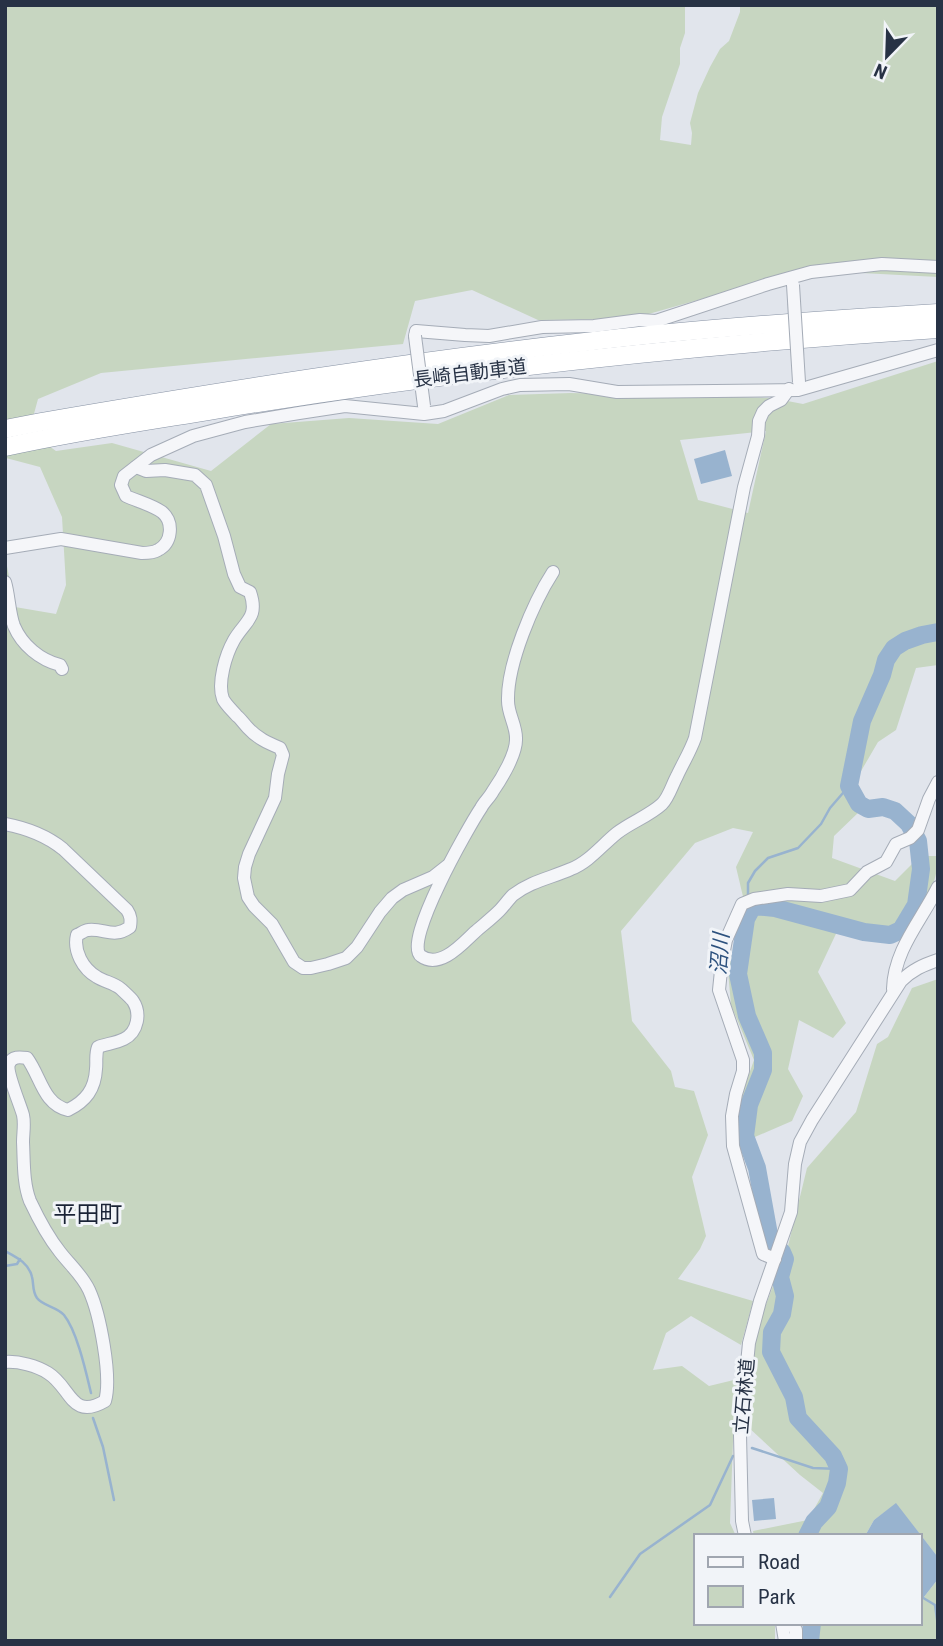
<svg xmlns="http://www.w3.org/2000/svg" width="943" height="1646" viewBox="0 0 943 1646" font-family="'Roboto Condensed','Noto Sans JP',sans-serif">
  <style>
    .green { fill: #c7d6c1; fill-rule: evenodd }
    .water { fill: #98b3cf }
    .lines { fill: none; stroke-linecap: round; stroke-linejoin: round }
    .stream { stroke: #98b3cf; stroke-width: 2.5 }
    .river { stroke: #98b3cf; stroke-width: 18 }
    .minor-casing { stroke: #a5acb7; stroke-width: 14 }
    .highway-casing { stroke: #8792a4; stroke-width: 19 }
    .minor { stroke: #f5f6f9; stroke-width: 12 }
    .highway { stroke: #fff; stroke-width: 18 }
    .minor-bridge-casing { stroke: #a5acb7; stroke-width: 14; stroke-linecap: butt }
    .minor-bridge { stroke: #f5f6f9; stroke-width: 12 }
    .labels { text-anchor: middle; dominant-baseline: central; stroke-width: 6; stroke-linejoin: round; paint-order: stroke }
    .street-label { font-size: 19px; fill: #273245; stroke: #f1f4f8 }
    .water-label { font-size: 21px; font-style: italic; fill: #2c517e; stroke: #f1f4f8 }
    .quarter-label { font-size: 23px; fill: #1a2336; stroke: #f1f4f8 }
  </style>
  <rect width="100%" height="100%" fill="#e1e5ec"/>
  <!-- green -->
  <g class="green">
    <path d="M 5,5 L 685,5 L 685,33 L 680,48 L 680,64 L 662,117 L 660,140 L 691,145 L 692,133 L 690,123 L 698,93 L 710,67 L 720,49 L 729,41 L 740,12 L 740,5 L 938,5 L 938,277 L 804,270 L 631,319 L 538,320 L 472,290 L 415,301 L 403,344 L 101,373 L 38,399 L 29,432 L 56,451 L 112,443 L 211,471 L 271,424 L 349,418 L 438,424 L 509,395 L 571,393 L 772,398 L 803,404 L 938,361 L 938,665 L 916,668 L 896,730 L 878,742 L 857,778 L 860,811 L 834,836 L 832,858 L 895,881 L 920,856 L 938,856 C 938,884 923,907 910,931 L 842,921 L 818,972 L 846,1023 L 833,1038 L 799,1020 L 788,1069 L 803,1096 L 792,1121 L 741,1143 L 741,1097 L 754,1060 L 731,1005 L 728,971 L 745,905 L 736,867 L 753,832 L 733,828 L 695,843 L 621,931 L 632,1021 L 671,1071 L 675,1087 L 694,1091 L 708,1135 L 692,1177 L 706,1236 L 700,1249 L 678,1279 L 753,1301 L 741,1345 L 691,1316 L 666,1333 L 653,1370 L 682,1366 L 709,1386 L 738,1379 L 788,1246 L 807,1168 L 856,1112 L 877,1044 L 888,1037 L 912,988 L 938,979 L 938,1560 L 937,1556 L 896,1504 L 874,1520 L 865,1536 L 754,1536 L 753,1531 L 808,1520 L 823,1493 L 800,1475 L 734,1414 L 730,1523 L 736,1536 L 696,1536 L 696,1623 L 775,1623 L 775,1641 L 5,1641 L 5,556 L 15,607 L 56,614 L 66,585 L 62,517 L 40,467 L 6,458 L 5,460 ZM 766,431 L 748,513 L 698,500 L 680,440 Z"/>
    <polygon points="938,1579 938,1641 816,1641 818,1623 920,1623 920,1602"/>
  </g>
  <!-- water -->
  <g class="water">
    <polygon points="725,450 732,476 701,484 694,459"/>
    <polygon points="774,1498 776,1519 754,1521 752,1500"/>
    <polygon points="896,1503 937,1556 938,1579 920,1602 920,1536 865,1536 874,1520"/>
  </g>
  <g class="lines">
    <!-- stream -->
    <g class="stream">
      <polyline points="748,896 748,883 755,871 768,858 798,848 821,824 830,808 849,786"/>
      <path d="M 5,1251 C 16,1257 29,1263 32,1277 C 34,1284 32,1291 37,1298 C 43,1306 57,1307 64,1315 C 77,1331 86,1372 91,1393"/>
      <polyline points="5,1266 17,1264 20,1259"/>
      <polyline points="93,1418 103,1447 114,1500"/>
      <polyline points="752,1448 813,1468 839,1469"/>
      <polyline points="920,1596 935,1605 938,1626"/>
      <polyline points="610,1597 640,1554 710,1505 733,1456"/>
    </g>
    <!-- river -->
    <g class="river">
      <polyline points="807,1536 814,1522 828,1507 837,1483 839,1469 833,1456 798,1418 794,1397 771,1352 772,1332 782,1314 785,1296 780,1277 785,1259 782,1252 770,1240 757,1168 745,1136 749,1105 763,1070 763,1053 747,1016 738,974 746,919 753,906 775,908 864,932 890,935 901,930 916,905 921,869 918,841 909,824 895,811 883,807 868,809 859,804 849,786 862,721 882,675 886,660 894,648 905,641 922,635 938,632"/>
      <polyline points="810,1641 812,1623"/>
    </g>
    <defs>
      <g id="minor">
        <polyline points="415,336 416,331 465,335 489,336 542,327 594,326 640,320 656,321 768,284 811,272 882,264 938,267"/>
        <path d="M 136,467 L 146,471 L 165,470 L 195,475 L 206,485 L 224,536 L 234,574 L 240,587 L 250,592 C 259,618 245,621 234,640 C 226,654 217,683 223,699 C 226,705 233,711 237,716 C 241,719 244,724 248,728 C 257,738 268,743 280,748 L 283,755 L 278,774 L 275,798 L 249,854 L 245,867 L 244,878 L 248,897 L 254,906 L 272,924 L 294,962 L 303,968 L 311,968 L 328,964 L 346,958 L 357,947 L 380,912 L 392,898 L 403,890 L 433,877 L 447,866"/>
        <path d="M 5,548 L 61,539 L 142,553 C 148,553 153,553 158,550 C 172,543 174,522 162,512 C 152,505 137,501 126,496 L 121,485 L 124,476 L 151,455 L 193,436 L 245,422 L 299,413 L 345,406 L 424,414 L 444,411 L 502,389 L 520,385 L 569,384 L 617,392 L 798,390 L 938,350"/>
        <path d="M 553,572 C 533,603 507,664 508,701 C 508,714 516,725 516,738 C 517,753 502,778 493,791 C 490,797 484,802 481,808 C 469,826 402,943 421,956 C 440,970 463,943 475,932 C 483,925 492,918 499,911 C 504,906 508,900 513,895 C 531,881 551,878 571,869 C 589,862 602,845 617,833 C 631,822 649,816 662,804 C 669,797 672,785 677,776 C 683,763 690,752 695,738 L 744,487 L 758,436 L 759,421 L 763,412 L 769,406 L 781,400 L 789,389"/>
        <path d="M 5,582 C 9,595 9,613 14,626 C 22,645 40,660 60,665 L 62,669"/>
        <path d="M 5,824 C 26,828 47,836 63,849 L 127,910 C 131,916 131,920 130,927 C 113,939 105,928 88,930 C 85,930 80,934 77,935 C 73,951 83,969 97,977 C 105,982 114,983 121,989 C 125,993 130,997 133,1001 C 141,1013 138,1032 124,1039 C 116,1043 106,1044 98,1047 C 95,1055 97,1061 96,1069 C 95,1089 86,1101 68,1110 C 43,1104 41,1077 27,1058 C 20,1057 12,1056 9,1064 C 6,1072 20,1104 23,1115 C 25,1124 23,1133 23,1142 C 24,1161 23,1183 30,1201 C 38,1218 48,1237 60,1252 C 70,1265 82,1275 89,1290 C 100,1314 112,1377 105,1401 C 71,1421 71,1387 48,1373 C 37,1366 19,1361 5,1362"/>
        <path d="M 893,989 C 894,950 921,921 938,887"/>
        <polyline points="775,1259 763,1254 733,1146 732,1116 736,1094 743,1071 743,1060 719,990 722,961 726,940 742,904 754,899 788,894 821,896 850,890 867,872 886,862 896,844 910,838 918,830 929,799 938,782"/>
        <path d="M 745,1536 L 742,1521 L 740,1435 L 749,1343 L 760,1301 L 791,1212 L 795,1164 L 800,1142 L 812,1120 L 901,981 C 912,970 923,965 938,960"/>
        <polyline points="782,1623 785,1641"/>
        <polyline points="790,1623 796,1630 796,1641"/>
      </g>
      <g id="highway">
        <path d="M 5,429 L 41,422 C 222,391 403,362 585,342 C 702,328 820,320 938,313"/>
        <path d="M 5,447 C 72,432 140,422 208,411 C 450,371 693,345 938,329"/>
      </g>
    </defs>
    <!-- minor casing -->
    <use href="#minor" class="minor-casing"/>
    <!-- highway casing -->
    <use href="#highway" class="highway-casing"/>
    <!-- minor -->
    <use href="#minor" class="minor"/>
    <!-- highway -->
    <use href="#highway" class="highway"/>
    <defs>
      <g id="minor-bridge">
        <polyline points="793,285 799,382"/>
        <polyline points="415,336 424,406"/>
      </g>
    </defs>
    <!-- minor-bridge casing -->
    <use href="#minor-bridge" class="minor-bridge-casing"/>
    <!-- minor-bridge -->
    <use href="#minor-bridge" class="minor-bridge"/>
  </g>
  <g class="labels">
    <!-- street labels -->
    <g class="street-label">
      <text transform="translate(470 373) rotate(-7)">長崎自動車道</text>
      <text transform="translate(744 1396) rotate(-85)">立石林道</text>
    </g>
    <!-- water labels -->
    <g class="water-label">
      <text transform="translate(720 954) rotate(-86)">沼川</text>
    </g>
    <!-- quarter labels -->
    <g class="quarter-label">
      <text x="88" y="1214">平田町</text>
    </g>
  </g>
  <!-- border -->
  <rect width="943" height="1646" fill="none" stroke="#273245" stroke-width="14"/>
  <!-- legend -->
  <rect x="694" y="1534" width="228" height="91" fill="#f1f4f8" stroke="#a0a6b0" stroke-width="2"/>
  <rect x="708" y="1557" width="35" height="10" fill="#f5f6f9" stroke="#a0a6b0" stroke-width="2"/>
  <text x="758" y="1569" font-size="21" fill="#273245">Road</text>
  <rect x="708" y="1586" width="35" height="21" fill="#c7d6c1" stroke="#a0a6b0" stroke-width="2"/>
  <text x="758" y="1604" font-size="21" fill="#273245">Park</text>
  <!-- north arrow -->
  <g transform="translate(887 56) rotate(203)" stroke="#f1f4f8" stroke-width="5" paint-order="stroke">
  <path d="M0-5L12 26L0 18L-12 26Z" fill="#273245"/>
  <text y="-10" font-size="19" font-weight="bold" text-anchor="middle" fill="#273245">N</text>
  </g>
</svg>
